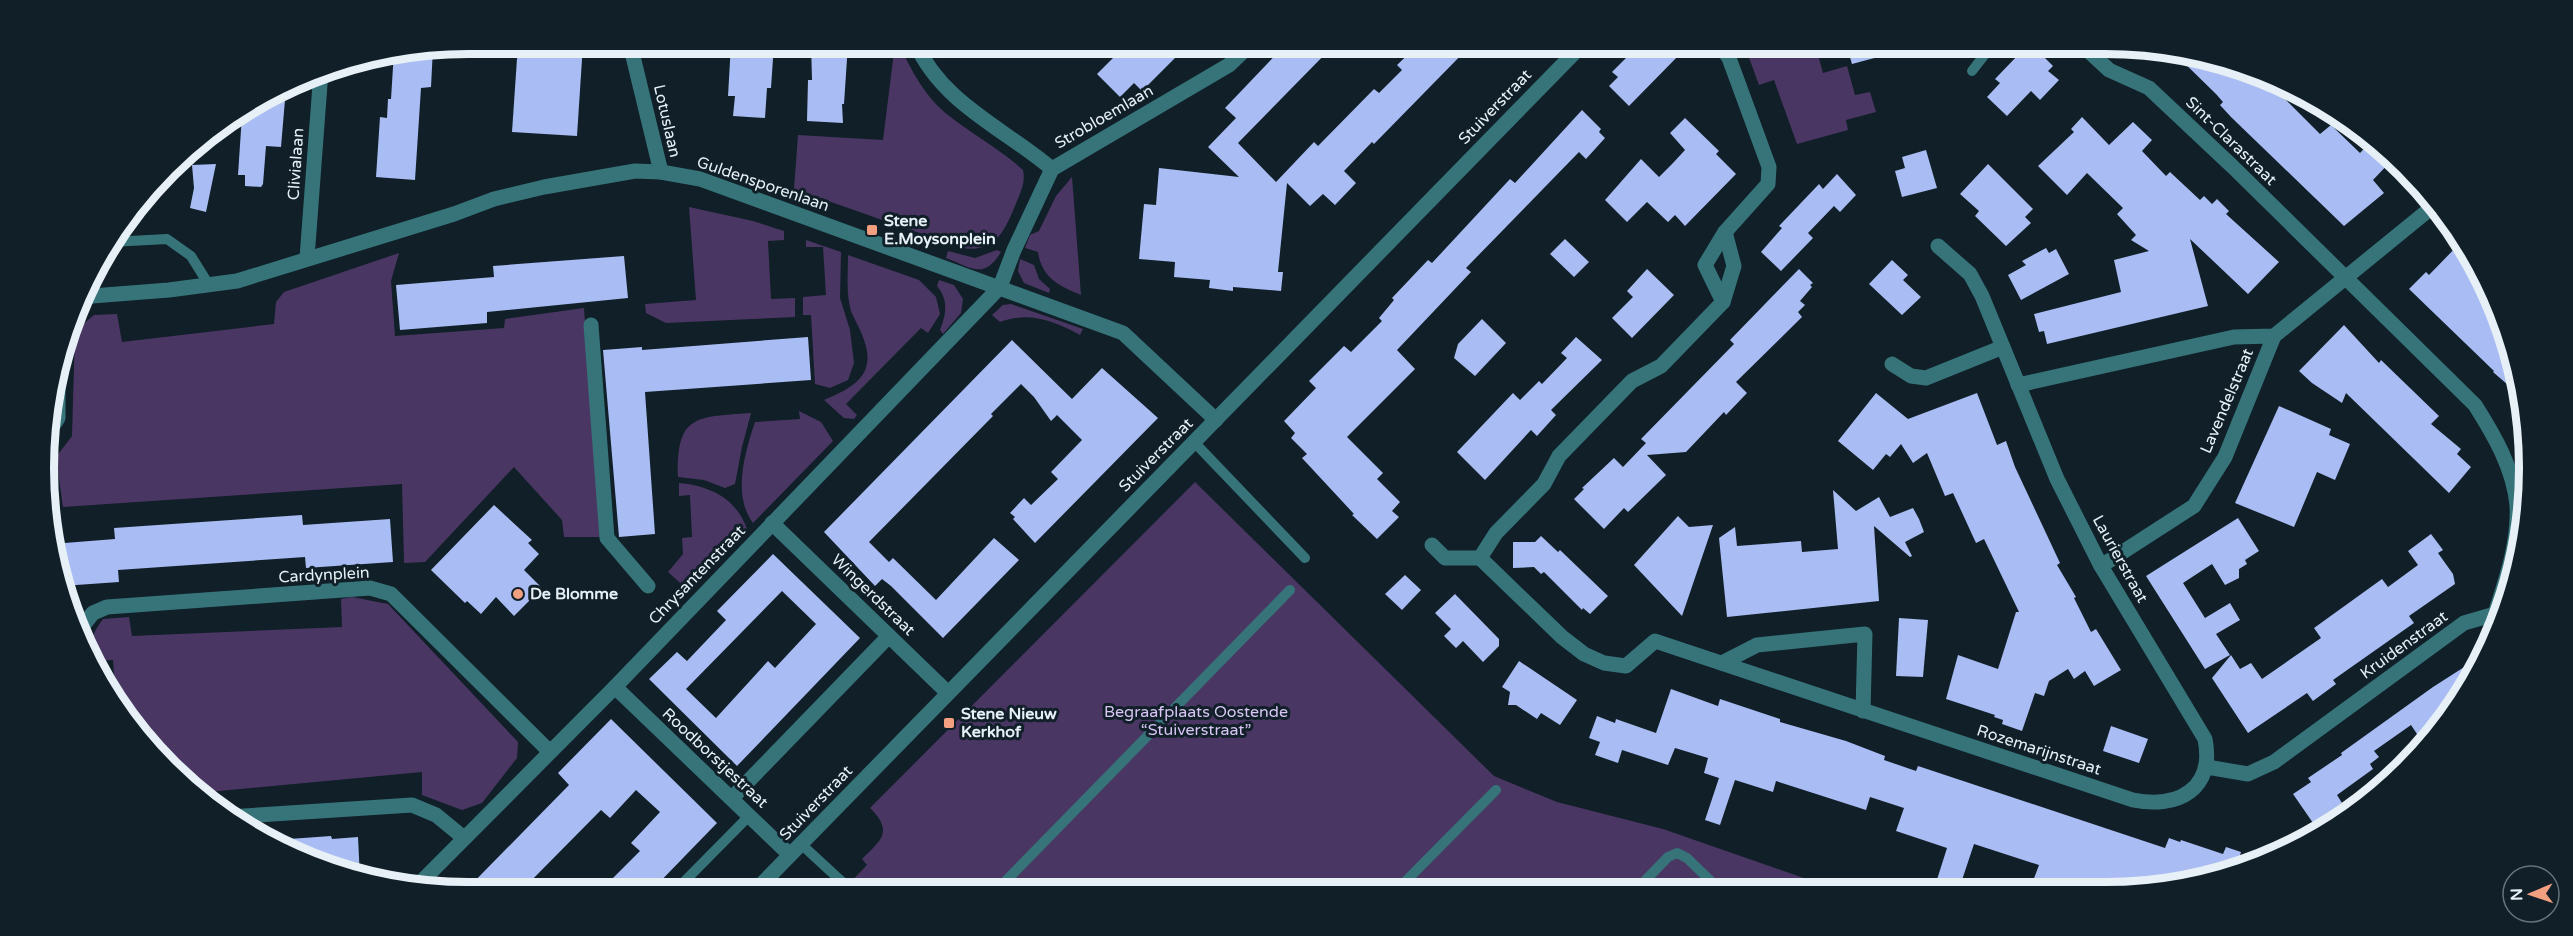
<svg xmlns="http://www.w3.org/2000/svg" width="2573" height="936" viewBox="0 0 2573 936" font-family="'Varela Round',sans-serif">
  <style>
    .green { fill: #4a3662 }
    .building { fill: #a9bcf3; fill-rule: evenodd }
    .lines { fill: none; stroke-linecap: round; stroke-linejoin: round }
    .lane { stroke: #36747a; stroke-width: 10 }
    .street { stroke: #36747a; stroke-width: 15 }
    .poi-dot { fill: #f2a080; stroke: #101f28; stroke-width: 2 }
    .labels { text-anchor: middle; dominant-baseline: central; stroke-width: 6; stroke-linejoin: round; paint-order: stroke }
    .street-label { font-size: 16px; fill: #e6f0f6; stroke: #101f28 }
    .poi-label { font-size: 16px; font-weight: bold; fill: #e6f0f6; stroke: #101f28; text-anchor: start }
    .park-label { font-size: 16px; fill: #d8c5f4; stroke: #101f28 }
    .rim { fill: none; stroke: #e6f0f6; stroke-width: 8 }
  </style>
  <rect width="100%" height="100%" fill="#101f28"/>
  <!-- green -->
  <g class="green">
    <path d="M 895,44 L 899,44 C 911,70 925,97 948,115 C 973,135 1000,149 1023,170 C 1026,183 1020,193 1015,206 C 1004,232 995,253 962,248 L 794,189 L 798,135 L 883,140 Z"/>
    <polygon points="1744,44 1815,44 1823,73 1847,66 1855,95 1870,92 1876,112 1846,120 1848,130 1797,144 1774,80 1759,85"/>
    <path d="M 1072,177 L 1081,295 C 1059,286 1042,278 1038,252 L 1025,248 L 1030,235 L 1039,231 L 1056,196 Z"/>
    <polygon points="689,207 753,221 784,231 784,240 768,241 771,299 795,298 795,317 666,323 646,313 645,304 696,300"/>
    <polygon points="806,240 841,252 840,298 850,330 854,363 848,380 830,388 815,384 811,315 803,315 803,297 826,295 823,247 806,247"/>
    <path d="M 997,250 L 1001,252 C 984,280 972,268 946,258 L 948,251 L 975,258 Z"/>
    <polygon points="399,253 391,281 395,336 504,328 505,319 584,308 600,537 564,537 562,520 514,467 425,562 404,563 402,484 63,507 56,457 72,436 75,331 94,315 117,314 122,342 274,324 276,302 284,292"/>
    <path d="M 848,255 L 919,280 L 936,297 L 940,314 L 928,333 L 921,328 L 846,404 L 857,415 L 854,419 L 844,418 L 824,400 C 852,388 877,376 864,340 C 861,330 855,321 851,311 C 846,293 848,274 848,255 Z"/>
    <polygon points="1020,259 1034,265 1039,279 1050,289 1049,293 1024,283 1018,271"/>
    <path d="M 939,280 L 954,285 L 963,299 L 961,313 L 943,334 L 940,330 C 946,315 949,300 937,286 Z"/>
    <path d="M 1011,304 L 1083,329 L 1080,335 C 1054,321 1029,311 1000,322 L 992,315 L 1003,305 Z"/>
    <path d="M 799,411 L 821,422 L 833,441 L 753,523 C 732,495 745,452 755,422 L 800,419 Z"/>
    <path d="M 751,413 L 742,447 L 735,484 L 725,488 L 704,480 L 678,477 C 676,414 697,417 751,413 Z"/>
    <path d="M 1195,482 L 1494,776 L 1557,802 L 1663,829 L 1838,890 L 841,892 L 867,865 L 862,859 C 881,840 894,832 870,808 Z"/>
    <path d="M 679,483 C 710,486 736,498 747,529 L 687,589 L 668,572 L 683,554 L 682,538 L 692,537 L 690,495 L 679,496 Z"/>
    <path d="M 352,597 L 388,604 L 518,742 L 517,758 L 482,803 L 462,810 L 422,795 L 422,772 L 198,793 L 168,768 L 116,705 L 113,660 L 96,661 C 88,643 92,634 103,619 L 129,617 L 132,636 L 342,627 L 341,599 Z"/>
  </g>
  <!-- building -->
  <g class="building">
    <polygon points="518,44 583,44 577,136 512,132"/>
    <polygon points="731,44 774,44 771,88 767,88 765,118 733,116 735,96 728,96"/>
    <polygon points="811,44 848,44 844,104 842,104 843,123 807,121 808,80 812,80"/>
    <polygon points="1127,44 1189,44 1142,91 1134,83 1120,97 1097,74"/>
    <polygon points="1286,44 1335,44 1238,143 1276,182 1314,142 1318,146 1374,89 1379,93 1402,70 1397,65 1419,44 1472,44 1374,144 1372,142 1344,171 1356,183 1335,205 1323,194 1310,206 1287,183 1278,272 1283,272 1281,291 1233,287 1233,291 1209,288 1210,280 1174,277 1175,262 1139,259 1144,204 1156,205 1159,168 1239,177 1208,147 1236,118 1225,108"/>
    <polygon points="1664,44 1673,44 1682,52 1629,106 1609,86 1618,77 1612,72 1632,52 1637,57 1646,48 1653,55"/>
    <polygon points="1846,44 1907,44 1908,49 1852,64"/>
    <polygon points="2034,47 2053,66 2048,71 2059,80 2040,100 2031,91 2007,116 1987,97 2000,83 1995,79 2019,54 2028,54"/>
    <polygon points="423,48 433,48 431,87 421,88 415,180 376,177 380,117 387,118 388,99 391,99 394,51"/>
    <polygon points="2173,52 2215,58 2261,75 2320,134 2331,125 2360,153 2372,140 2393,159 2373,180 2384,193 2344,226 2231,117 2220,105 2223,102 2216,94"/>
    <polygon points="286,88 281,147 266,146 263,184 261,187 245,186 245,175 238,175 242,115"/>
    <polygon points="1582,110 1601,129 1599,132 1605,138 1586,159 1579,152 1466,268 1471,272 1397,350 1415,369 1347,437 1383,473 1377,479 1400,502 1392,511 1399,517 1377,539 1352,515 1354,514 1302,458 1307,454 1291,438 1295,433 1284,421 1316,388 1309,381 1344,346 1351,352 1382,321 1379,318 1394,300 1392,298 1428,260 1432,263 1510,179 1515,183"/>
    <polygon points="2082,117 2109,145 2133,122 2152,140 2142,151 2166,176 2170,172 2200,200 2204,196 2212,204 2217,199 2229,211 2226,214 2279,262 2248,294 2190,239 2208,306 2047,344 2044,331 2039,332 2034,314 2121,292 2114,260 2149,251 2131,240 2136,235 2117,214 2123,208 2087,173 2067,195 2038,166 2074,132 2071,129"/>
    <polygon points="1685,118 1719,151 1716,154 1736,174 1685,226 1675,215 1668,222 1647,202 1627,222 1605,200 1641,159 1659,177 1673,163 1685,150 1670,133"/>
    <polygon points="1926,150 1937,188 1902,197 1895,171 1905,168 1902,157"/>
    <polygon points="216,164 206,212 190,208 194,188 192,165"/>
    <polygon points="1988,164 2033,209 2025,217 2031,223 2006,246 1975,216 1979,211 1960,194"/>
    <polygon points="1837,174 1856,195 1840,212 1834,206 1808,233 1813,238 1781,271 1761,252 1782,228 1779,226 1819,184 1823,189"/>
    <polygon points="1565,239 1589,262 1574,277 1550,254"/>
    <polygon points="2462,241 2472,255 2507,331 2523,398 2493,372 2494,371 2409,289 2426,272 2429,275"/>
    <polygon points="2046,248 2049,253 2056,249 2069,274 2021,300 2008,275 2026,265 2022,261"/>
    <polygon points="624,256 628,298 487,312 487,323 400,330 396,285 494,277 493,266"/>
    <polygon points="1892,260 1908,275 1903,280 1921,297 1902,315 1869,284"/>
    <polygon points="1647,269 1674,295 1632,338 1612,318 1633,297 1627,291"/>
    <polygon points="1799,269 1813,283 1810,285 1812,287 1800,301 1805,305 1798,312 1802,317 1736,382 1747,393 1726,415 1724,412 1686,452 1647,455 1666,475 1628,512 1624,508 1604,529 1574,499 1584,489 1582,488 1614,458 1623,467 1646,443 1641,439 1734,344 1730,340"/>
    <polygon points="1482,319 1506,343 1475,376 1454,358 1458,344"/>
    <polygon points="2344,325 2379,363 2381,360 2439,416 2431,424 2461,449 2457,454 2471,467 2449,493 2346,393 2342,403 2312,383 2299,371"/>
    <polygon points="808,337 811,380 645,392 655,534 619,537 603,350 642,347 642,350"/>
    <polygon points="1576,337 1602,360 1551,410 1556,415 1537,436 1531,430 1485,480 1457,452 1513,393 1520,400 1539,381 1542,384 1567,358 1561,353"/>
    <polygon points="1012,340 1072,399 1102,368 1158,418 1035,543 1013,519 1015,517 1010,513 1024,498 1031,505 1058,479 1051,472 1082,440 1057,415 1051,421 1034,397 1021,384 991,414 993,416 869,542 889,562 893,558 936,600 994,538 1019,560 943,638 891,586 882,579 875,586 824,532"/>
    <polygon points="1876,393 1908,419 1977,393 1997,445 2006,441 2015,467 2060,563 2057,565 2076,597 2074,598 2091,632 2096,629 2121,670 2094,686 2085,671 2074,679 2068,669 2049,681 2044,696 2035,693 2022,731 2002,724 2003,720 1994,717 1995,715 1946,699 1958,655 1998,669 2016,612 2019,612 1984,539 1976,543 1953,493 1945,496 1927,453 1913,463 1901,444 1890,457 1886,454 1873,470 1838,441"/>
    <polygon points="2279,406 2331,429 2329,435 2350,444 2335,480 2317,472 2294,527 2235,503"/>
    <polygon points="1833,490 1856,511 1879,497 1890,517 1913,508 1919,519 1924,532 1905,542 1912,556 1910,557 1874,526 1879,601 1727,617 1719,538 1735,527 1737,546 1801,541 1802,552 1838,549"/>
    <polygon points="494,505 532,540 528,543 539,554 524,570 542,588 514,616 496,597 481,614 467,601 465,603 431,570"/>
    <polygon points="302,515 303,525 390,519 393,562 306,568 305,557 118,570 119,582 62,586 58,578 52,544 115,539 114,528"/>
    <polygon points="1678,516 1689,527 1713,525 1682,616 1634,565"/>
    <polygon points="2238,518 2259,551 2245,560 2247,564 2239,569 2239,578 2225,585 2212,564 2183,583 2205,618 2230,603 2240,620 2216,634 2230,655 2205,669 2146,576"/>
    <polygon points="2431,534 2443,550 2438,553 2453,574 2455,584 2409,616 2414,623 2333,680 2336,684 2313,701 2307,693 2248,733 2212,678 2231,655 2240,669 2251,663 2262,679 2321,638 2314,628 2382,579 2388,587 2418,565 2408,551"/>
    <polygon points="1541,536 1558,552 1560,550 1608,596 1590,614 1583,608 1582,610 1544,572 1541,574 1534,567 1513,568 1513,542 1535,542"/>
    <path d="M 773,554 L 860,638 L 737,766 L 649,679 L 677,652 L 687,661 L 726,620 L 717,611 ZM 782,591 L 816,624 L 775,668 L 768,661 L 716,718 L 686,689 Z"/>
    <polygon points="1405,575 1421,590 1402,610 1385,594"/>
    <polygon points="1455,594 1499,639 1499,646 1483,662 1463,641 1456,648 1444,636 1451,629 1435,613"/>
    <polygon points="1899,618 1928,620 1923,677 1896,676"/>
    <polygon points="2483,655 2472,681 2436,724 2419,737 2411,725 2374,751 2379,757 2370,764 2373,769 2337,795 2342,803 2313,823 2293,794 2311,782 2308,778 2342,755 2341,753 2433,687"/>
    <polygon points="1519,661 1577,700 1560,725 1541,713 1537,719 1516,705 1508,705 1510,692 1502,687"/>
    <polygon points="1671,689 1718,706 1720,699 1780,719 1780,722 1846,741 1885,756 1884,760 1916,771 1918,766 2165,848 2169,838 2180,842 2181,840 2223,854 2226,847 2241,852 2239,859 2248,862 2161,889 2030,889 2039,865 1974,844 1959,889 1934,889 1947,848 1896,831 1904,808 1870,797 1866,810 1776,781 1773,792 1735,780 1720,825 1705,820 1719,778 1704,773 1708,758 1675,748 1668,765 1622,750 1618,763 1595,755 1600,742 1589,738 1597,716 1615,723 1616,719 1656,733"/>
    <polygon points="611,719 717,823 650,892 599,892 640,851 631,843 660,812 636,790 610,818 601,810 520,892 464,892 569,785 558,773"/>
    <polygon points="2111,726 2148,739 2139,763 2103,751"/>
    <polygon points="331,836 332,839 358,837 360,878 275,840"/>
  </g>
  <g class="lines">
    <!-- lane -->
    <g class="lane">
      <polyline points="1972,71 1993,44"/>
      <polyline points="111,242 167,239 191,256 209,285"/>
      <polyline points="1194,442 1305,558"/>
      <polyline points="801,844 853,892"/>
      <polyline points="1397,890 1496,790"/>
      <polyline points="1636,890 1668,857 1677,853 1687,858 1720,890"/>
      <polyline points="996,891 1290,590"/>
      <polyline points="674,892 750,815"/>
    </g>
    <!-- street -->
    <g class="street">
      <polyline points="630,44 661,172"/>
      <path d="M 916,44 C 942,103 1005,129 1052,169"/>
      <polyline points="1719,44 1729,58 1769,167 1768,184 1725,232 1705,265 1723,302"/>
      <path d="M 2081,44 L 2109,70 L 2149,88 L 2233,167 L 2475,405 C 2494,435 2514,469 2517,506 C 2519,541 2506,580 2495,614 L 2464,623 L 2274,762 L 2248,774 L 2207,767"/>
      <path d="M 1725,232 L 1734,266 L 1723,302 L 1661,366 L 1632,381 L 1559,456 L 1544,484 L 1496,533 L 1480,558 L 1562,637 L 1584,654 L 1604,663 L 1626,666 L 1655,641 L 2133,800 C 2178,809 2215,789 2205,739 L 2101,566 L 2057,479 L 1982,296 L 1970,274 L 1938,246"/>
      <polyline points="307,258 321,71"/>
      <polyline points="81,300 92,296 169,290 237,281 454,214 494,199 544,187 635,171 661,172 700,179 1123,333 1216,420"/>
      <polyline points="591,325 607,538 648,586"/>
      <polyline points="1892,364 1911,376 1926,378 2003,347"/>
      <polyline points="2018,385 2234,337 2274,336 2436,204"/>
      <polyline points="46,436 58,418 58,378"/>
      <polyline points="772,523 948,693"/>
      <polyline points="1432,545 1445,558 1480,558"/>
      <polyline points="2101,566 2194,506 2225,457 2274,336"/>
      <polyline points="81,628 93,613 107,607 370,588 391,594 549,751"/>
      <polyline points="1722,663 1757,645 1865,634 1863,711"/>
      <polyline points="615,687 790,855"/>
      <polyline points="732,798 889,636"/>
      <polyline points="228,817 412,805 436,815 464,838"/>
      <polyline points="417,886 615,687 1000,287 1014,250 1052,169 1229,65 1251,44"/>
      <polyline points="754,892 1583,44"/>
    </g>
  </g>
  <!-- markers -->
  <g class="poi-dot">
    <rect x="866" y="224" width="12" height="12" rx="3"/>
    <circle cx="518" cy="594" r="6"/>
    <rect x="943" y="717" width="12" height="12" rx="3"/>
  </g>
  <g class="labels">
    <!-- street labels -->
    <g class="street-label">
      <text transform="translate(1495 107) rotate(-46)">Stuiverstraat</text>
      <text transform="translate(1104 117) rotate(-30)">Strobloemlaan</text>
      <text transform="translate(667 121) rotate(77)">Lotuslaan</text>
      <text transform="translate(2231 141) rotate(44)">Sint-Clarastraat</text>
      <text transform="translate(296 164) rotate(-86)">Clivialaan</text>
      <text transform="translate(763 184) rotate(19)">Guldensporenlaan</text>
      <text transform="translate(2227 401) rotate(-67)">Lavendelstraat</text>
      <text transform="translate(1156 455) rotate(-45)">Stuiverstraat</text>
      <text transform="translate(2120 559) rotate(61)">Laurierstraat</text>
      <text transform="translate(324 575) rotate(-3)">Cardynplein</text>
      <text transform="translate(697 575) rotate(-46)">Chrysantenstraat</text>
      <text transform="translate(873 595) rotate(44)">Wingerdstraat</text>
      <text transform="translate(2404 645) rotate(-36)">Kruidenstraat</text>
      <text transform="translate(2039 750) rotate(18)">Rozemarijnstraat</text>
      <text transform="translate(715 758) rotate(43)">Roodborstjestraat</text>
      <text transform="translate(816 803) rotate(-46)">Stuiverstraat</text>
    </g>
    <!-- poi labels -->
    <g class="poi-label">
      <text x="884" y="221">Stene<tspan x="884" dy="18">E.Moysonplein</tspan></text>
      <text x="530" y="594">De Blomme</text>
      <text x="961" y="714">Stene Nieuw<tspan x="961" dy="18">Kerkhof</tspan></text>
    </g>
    <!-- park labels -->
    <g class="park-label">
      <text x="1196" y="712">Begraafplaats Oostende<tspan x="1196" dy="18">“Stuiverstraat”</tspan></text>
    </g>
  </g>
  <!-- crop -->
  <path d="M0 0H2573V936H0ZM468 54H2105A414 414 0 0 1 2519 468V468A414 414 0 0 1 2105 882H468A414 414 0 0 1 54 468V468A414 414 0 0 1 468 54Z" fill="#101f28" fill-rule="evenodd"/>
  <path class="rim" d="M468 54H2105A414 414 0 0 1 2519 468V468A414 414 0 0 1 2105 882H468A414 414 0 0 1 54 468V468A414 414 0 0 1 468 54Z"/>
  <!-- north arrow -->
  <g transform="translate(2531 894) rotate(268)"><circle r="28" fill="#101f28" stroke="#66737a" stroke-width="1.5"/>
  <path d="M0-4.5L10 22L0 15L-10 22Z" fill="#f2a080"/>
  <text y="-9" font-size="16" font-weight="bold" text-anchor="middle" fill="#e6f0f6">N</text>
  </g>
</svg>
